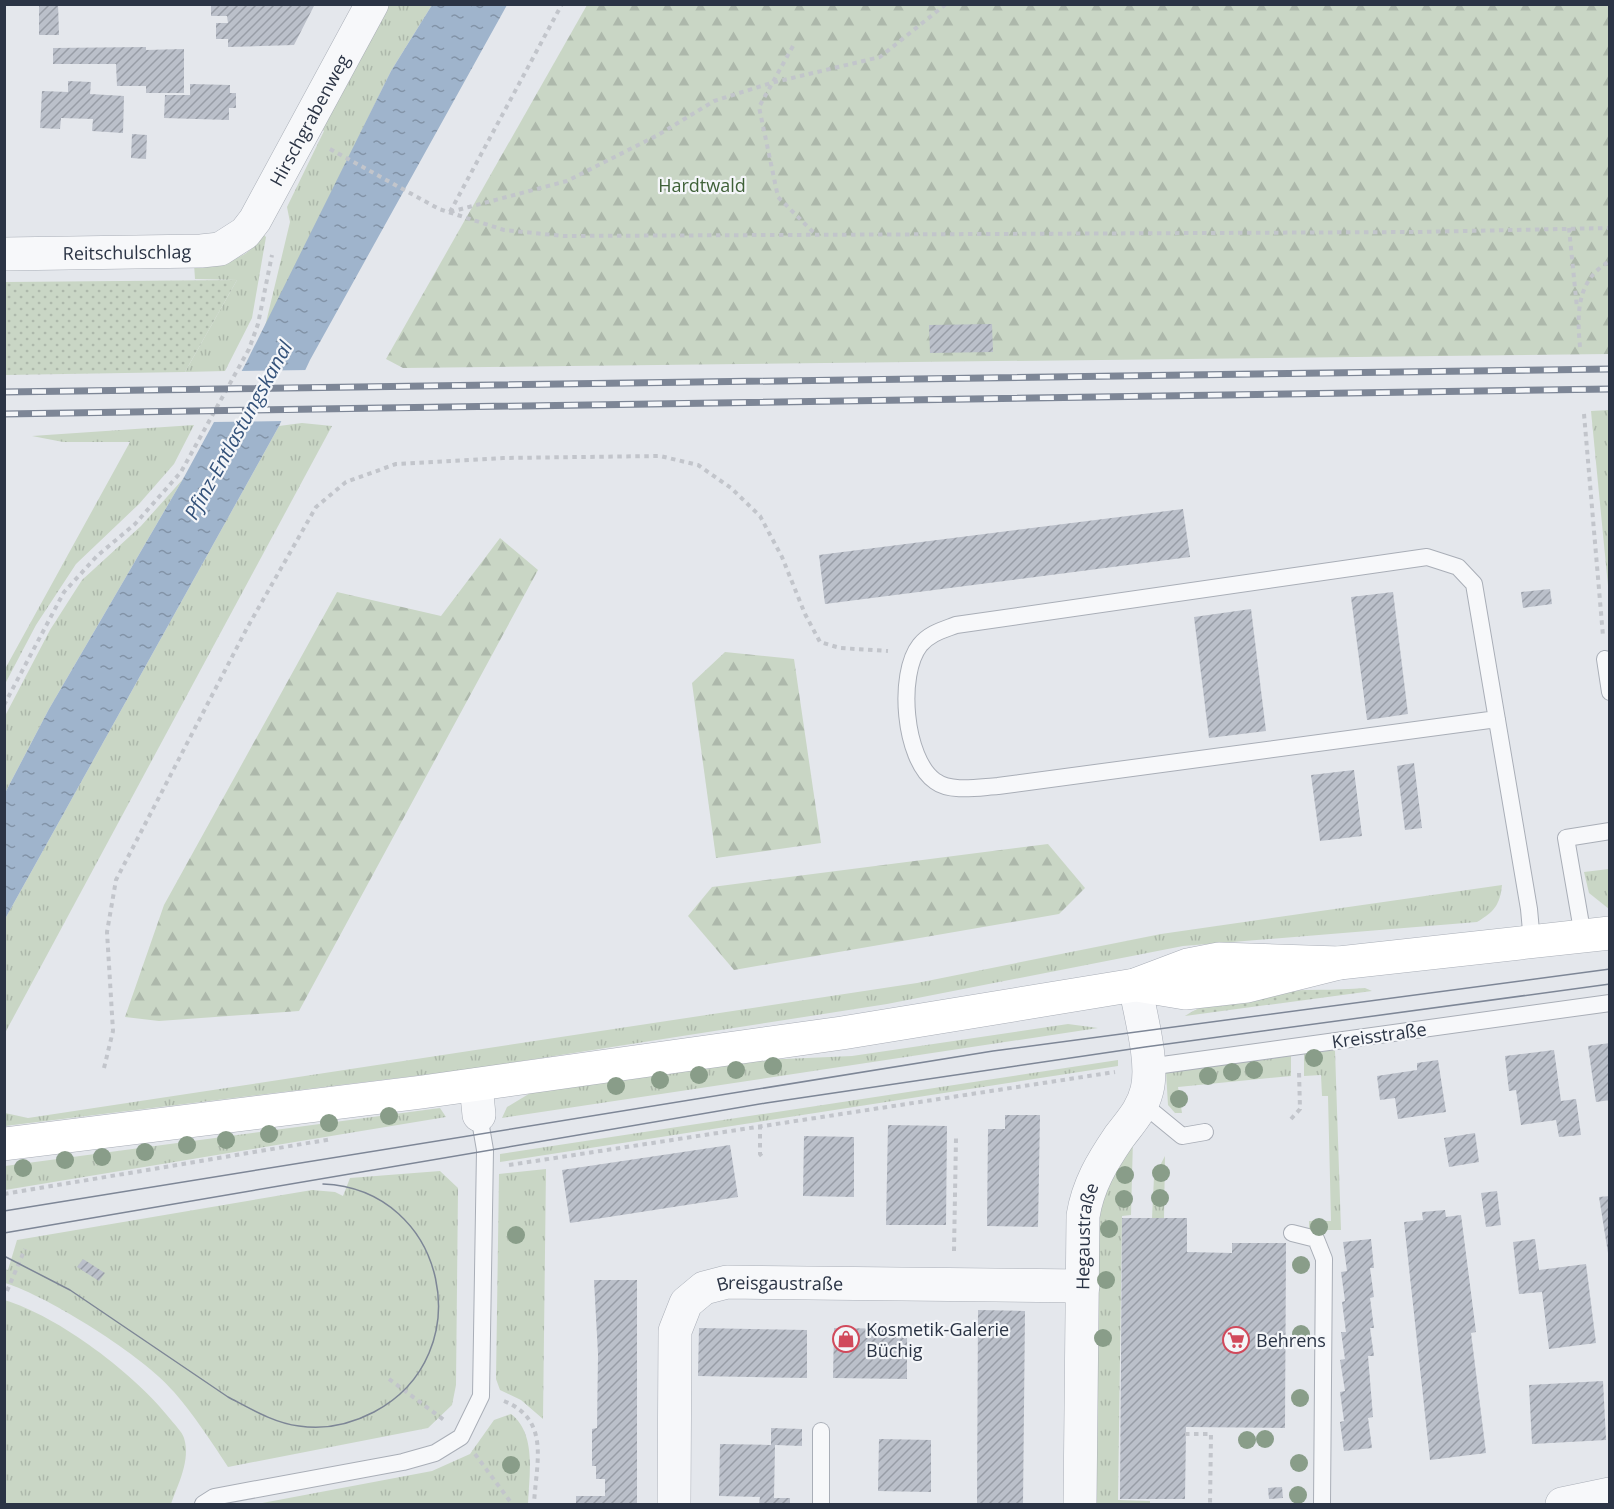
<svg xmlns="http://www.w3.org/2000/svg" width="1614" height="1509" viewBox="0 0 1614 1509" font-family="'Open Sans',sans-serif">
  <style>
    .grass { fill: url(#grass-tufts) }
    .forest { fill: url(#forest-firs) }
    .garden { fill: url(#garden-dots) }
    .water { fill: url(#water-ripples) }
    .pier { fill: #e4e7ec }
    .building { fill: url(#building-hatch) }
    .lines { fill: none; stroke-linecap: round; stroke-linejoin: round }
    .lane-casing { stroke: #a9aeb7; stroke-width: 18 }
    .street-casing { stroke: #a9aeb7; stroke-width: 34 }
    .secondary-casing { stroke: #a9aeb7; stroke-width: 34 }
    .path { stroke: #c2c5cb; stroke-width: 4; stroke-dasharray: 4.5 4.5; stroke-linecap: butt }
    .lane { stroke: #f7f8fa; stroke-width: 16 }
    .street { stroke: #f7f8fa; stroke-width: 33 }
    .secondary { stroke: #fff; stroke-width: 33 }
    .tram { stroke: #7d8696; stroke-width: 1.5 }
    .rail-casing { stroke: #7d8696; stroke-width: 7 }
    .rail { stroke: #f4f6f9; stroke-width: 4.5; stroke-dasharray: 14; stroke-linecap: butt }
    .tree { fill: #899d89 }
    .labels { text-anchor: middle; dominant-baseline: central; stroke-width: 4.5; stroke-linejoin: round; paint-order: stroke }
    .street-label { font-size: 18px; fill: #2b3445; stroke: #f4f6f9 }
    .park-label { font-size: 18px; fill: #3f6138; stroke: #f4f6f9 }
    .poi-label { font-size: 18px; fill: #2b3445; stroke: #f4f6f9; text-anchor: start }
    .water-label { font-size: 20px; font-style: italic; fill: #34527a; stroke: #f4f6f9 }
  </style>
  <defs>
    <pattern id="grass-tufts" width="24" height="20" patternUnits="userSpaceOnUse" patternTransform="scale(1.5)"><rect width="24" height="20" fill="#c9d6c5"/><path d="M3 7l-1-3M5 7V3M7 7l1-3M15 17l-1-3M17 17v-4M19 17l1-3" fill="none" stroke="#adb8ab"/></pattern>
    <pattern id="forest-firs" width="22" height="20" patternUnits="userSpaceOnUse" patternTransform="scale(1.5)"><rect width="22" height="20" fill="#c9d6c5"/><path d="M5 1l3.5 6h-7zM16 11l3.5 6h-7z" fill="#adb8ab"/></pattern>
    <pattern id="garden-dots" width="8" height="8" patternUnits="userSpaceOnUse" patternTransform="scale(1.5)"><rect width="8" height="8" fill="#c9d6c5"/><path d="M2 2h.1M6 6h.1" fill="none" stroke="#adb8ab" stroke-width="1.8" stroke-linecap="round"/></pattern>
    <pattern id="water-ripples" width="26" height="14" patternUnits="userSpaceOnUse" patternTransform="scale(1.5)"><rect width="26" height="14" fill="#9fb4cc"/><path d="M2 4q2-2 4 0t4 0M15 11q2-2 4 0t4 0" fill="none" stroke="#8293a7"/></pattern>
    <pattern id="building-hatch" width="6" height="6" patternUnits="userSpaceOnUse" patternTransform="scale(1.5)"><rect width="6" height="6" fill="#bbc0ca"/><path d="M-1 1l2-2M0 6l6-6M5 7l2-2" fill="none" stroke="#989da6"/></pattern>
  </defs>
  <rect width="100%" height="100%" fill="#e4e7ec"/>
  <!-- grass -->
  <g class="grass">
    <polygon points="380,5 432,5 391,71 264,331 290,222 287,207 324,131 316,125"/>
    <path d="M 263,234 L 266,237 L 252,318 L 225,371 L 185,372 L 237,280 L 195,279 L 194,264 C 227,261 244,264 263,234 Z"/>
    <polygon points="1609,410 1610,410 1609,596 1591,411"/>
    <polygon points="302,423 332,426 5,1033 5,919 279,426"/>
    <polygon points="194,425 174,464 139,504 76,564 36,625 5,684 5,669 130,442 63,442 32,436"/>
    <polygon points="183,479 49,709 5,793 5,716 50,630 82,580 141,526"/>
    <polygon points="1609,869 1610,869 1609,909 1589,893 1584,872"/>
    <path d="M 1502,885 C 1500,905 1494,912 1477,922 L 1183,946 L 887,1004 L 472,1069 L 5,1126 L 5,1113 L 28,1118 L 917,983 L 1161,934 Z"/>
    <polygon points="1068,1024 1098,1028 502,1118 507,1107 532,1092 760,1060 852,1056"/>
    <polygon points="1335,1050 1341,1230 1309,1230 1309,1221 1331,1221 1328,1096 1322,1096 1321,1075 1304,1076 1304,1054"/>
    <polygon points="1291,1056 1291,1076 1178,1087 1182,1113 1175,1113 1168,1105 1166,1072"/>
    <polygon points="1118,1060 1118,1066 500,1162 500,1154"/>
    <polygon points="440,1108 446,1117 5,1190 5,1166"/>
    <polygon points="1133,1139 1131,1215 1122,1216 1118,1500 1150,1501 1150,1504 1097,1504 1093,1494 1094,1213"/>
    <polygon points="1165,1156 1164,1218 1152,1218 1154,1177"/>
    <polygon points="546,1169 543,1419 521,1400 500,1390 496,1379 499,1174"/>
    <path d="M 440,1171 L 458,1188 L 456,1385 L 452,1405 L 428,1428 L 228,1467 C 211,1441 194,1415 174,1392 C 145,1357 48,1296 5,1283 L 4,1269 L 8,1270 L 17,1240 L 312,1190 L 335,1192 L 343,1196 L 350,1178 Z"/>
    <path d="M 4,1300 C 59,1316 136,1375 171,1420 C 175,1425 182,1432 184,1438 C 191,1460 178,1484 171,1504 L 5,1504 Z"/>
    <path d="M 511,1414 C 537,1434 529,1475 528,1504 L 257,1504 L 432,1471 L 470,1454 L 494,1420 Z"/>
  </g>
  <!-- forest -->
  <g class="forest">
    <polygon points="587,5 1609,5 1609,354 403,368 386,359"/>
    <polygon points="500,538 538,570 299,1011 159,1021 125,1017 164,905 337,592 441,616"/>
    <polygon points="725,652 794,659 821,843 716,858 692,683"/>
    <polygon points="1048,844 1085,888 1059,914 734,970 688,916 712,887"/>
  </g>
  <!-- garden -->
  <g class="garden">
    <polygon points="237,280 185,372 5,375 5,282"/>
    <path d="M 1365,988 L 1372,991 L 1185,1016 C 1236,983 1307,993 1365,988 Z"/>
  </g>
  <!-- water -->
  <polygon class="water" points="432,5 507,5 310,360 279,426 5,919 5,793 49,709 183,479 246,363 391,71"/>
  <!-- pier -->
  <polygon class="pier" points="309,370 285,421 211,422 239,371"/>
  <!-- building -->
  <g class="building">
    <polygon points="39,4 58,4 59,35 39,35"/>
    <polygon points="211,4 315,4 294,45 228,47 228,39 216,39 216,23 228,23 227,16 211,16"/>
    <polygon points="146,47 146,50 184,49 184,93 146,93 146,86 117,86 116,64 53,64 53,48"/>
    <polygon points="68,81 91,82 90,94 124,96 123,133 92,131 93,119 61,118 60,129 40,128 42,91 68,92"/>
    <polygon points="190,84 230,85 230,93 236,93 236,108 229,108 229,120 164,118 165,95 190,95"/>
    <polygon points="132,134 147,135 146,159 131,158"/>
    <polygon points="992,324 993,352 930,353 929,325"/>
    <polygon points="1183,509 1190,557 825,604 819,555"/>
    <polygon points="1550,589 1552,604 1523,608 1521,592"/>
    <polygon points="1393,592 1408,714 1367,720 1351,597"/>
    <polygon points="1251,609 1266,731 1209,738 1194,617"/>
    <polygon points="1414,763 1422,828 1405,830 1397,766"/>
    <polygon points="1354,770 1362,836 1320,841 1311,775"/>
    <polygon points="1610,1043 1610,1100 1596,1102 1588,1046"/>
    <polygon points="1554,1050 1561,1101 1576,1099 1581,1135 1559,1137 1556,1120 1521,1125 1516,1090 1509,1091 1505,1056"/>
    <polygon points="1438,1060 1446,1112 1398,1119 1395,1098 1380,1100 1377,1076 1417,1070 1417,1063"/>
    <polygon points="1005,1115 1040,1115 1038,1227 987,1226 988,1129 1005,1129"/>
    <polygon points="888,1125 947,1126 946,1225 886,1225"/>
    <polygon points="1475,1133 1479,1162 1449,1167 1444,1138"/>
    <polygon points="804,1136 854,1137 854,1197 803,1196"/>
    <polygon points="730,1145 738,1197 570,1223 562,1170"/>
    <polygon points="1497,1191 1501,1225 1486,1227 1481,1193"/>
    <polygon points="1610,1196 1610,1253 1608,1253 1599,1197"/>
    <polygon points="1445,1210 1446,1217 1461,1215 1476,1332 1471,1333 1486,1453 1430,1460 1404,1222 1423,1220 1422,1212"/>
    <polygon points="1122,1218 1187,1218 1187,1252 1232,1253 1232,1243 1286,1243 1285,1428 1186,1427 1185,1499 1120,1499"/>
    <polygon points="1371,1239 1374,1268 1370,1268 1374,1297 1370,1298 1374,1328 1370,1328 1374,1356 1368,1356 1373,1417 1368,1418 1372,1448 1344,1451 1340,1422 1344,1421 1340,1392 1345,1391 1340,1360 1345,1359 1341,1332 1346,1332 1342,1302 1345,1301 1341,1272 1347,1271 1343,1242"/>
    <polygon points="1535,1239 1539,1270 1586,1264 1596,1343 1549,1349 1542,1292 1519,1294 1513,1242"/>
    <polygon points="83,1259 105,1273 99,1281 77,1267"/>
    <polygon points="594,1280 637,1280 637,1504 576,1504 576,1496 605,1496 605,1479 596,1479 596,1466 592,1466 592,1429 597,1428 598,1354"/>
    <polygon points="978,1310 1025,1311 1023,1504 977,1504"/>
    <polygon points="699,1328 807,1330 807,1378 698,1376"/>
    <polygon points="834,1328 907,1329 907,1379 833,1378"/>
    <polygon points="1603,1381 1606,1440 1532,1444 1529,1385"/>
    <polygon points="771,1428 802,1429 802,1446 775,1445 774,1498 790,1498 790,1504 759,1504 760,1497 719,1496 720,1444 771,1445"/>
    <polygon points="879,1439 931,1440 931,1492 878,1491"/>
    <polygon points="1282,1487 1283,1498 1269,1499 1268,1488"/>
  </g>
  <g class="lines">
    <defs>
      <g id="lane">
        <polyline points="1605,659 1610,692"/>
        <path d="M 1497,719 L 998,786 C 980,787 951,793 935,781 C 904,759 897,674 920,645 C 930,633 943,630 956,625 L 1427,557 L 1458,567 L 1474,584 L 1529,909 L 1532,942"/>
        <polyline points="1583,936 1566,838 1610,831"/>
        <polyline points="1148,1067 1610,1003"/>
        <polyline points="1143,1104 1182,1136 1205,1132"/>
        <polyline points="1292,1233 1316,1239 1324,1259 1322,1504"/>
        <polyline points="203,1504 214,1497 403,1462 435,1453 461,1437 481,1396 485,1150 479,1115"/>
        <polyline points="821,1504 821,1431"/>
      </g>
      <g id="street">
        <path id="s1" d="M 4,254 L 201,251 L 220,249 L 245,233 L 255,220 L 372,4"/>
        <polyline points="476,1085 479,1115"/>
        <path id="s2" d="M 674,1504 L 675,1331 L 686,1303 L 704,1288 L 727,1282 L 1083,1286"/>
        <path id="s3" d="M 1080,1504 L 1083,1216 C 1088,1185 1102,1162 1119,1137 C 1131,1121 1142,1110 1147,1090 C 1154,1062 1140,1014 1135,985"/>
        <polyline points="1562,1504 1610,1494"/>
      </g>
      <g id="secondary">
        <polyline points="1137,985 1185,993 1247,986 1339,963 1610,933"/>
        <polyline points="4,1144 422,1092 842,1033 1135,985 1188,965 1219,959 1339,963"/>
      </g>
    </defs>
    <!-- lane casing -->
    <use href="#lane" class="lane-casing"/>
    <!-- street casing -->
    <use href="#street" class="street-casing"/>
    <!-- secondary casing -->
    <use href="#secondary" class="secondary-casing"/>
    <!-- path -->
    <g class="path">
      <polyline points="793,46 759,107 778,197 816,235"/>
      <polyline points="330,149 439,209 504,230 563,236 1417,232 1610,228"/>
      <polyline points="450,212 567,181 658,135 714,101 771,83 880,57 946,4"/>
      <polyline points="450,212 562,4"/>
      <polyline points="1569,228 1577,308"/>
      <path d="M 1580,347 C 1577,314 1576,280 1610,261"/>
      <polyline points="1584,414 1603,636"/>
      <polyline points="4,705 64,592 97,556 135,524 181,472 249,349 258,324 272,255"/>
      <polyline points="104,1068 113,1031 107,932 116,880 247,628 316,507 346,482 396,464 503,458 660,456 698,465 731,488 760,516 782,557 805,614 820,642 840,648 888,651"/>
      <polyline points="1291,1119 1300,1109 1299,1071"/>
      <polyline points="760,1125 760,1154 764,1159"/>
      <polyline points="509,1165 1115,1072"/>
      <polyline points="4,1194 332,1139"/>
      <polyline points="954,1251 956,1138"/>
      <polyline points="7,1291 25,1249"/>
      <polyline points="389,1379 444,1420"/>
      <path d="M 504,1401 C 551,1420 536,1463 534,1504"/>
      <polyline points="1185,1434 1211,1434 1210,1504"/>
      <polyline points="475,1454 512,1504"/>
    </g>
    <!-- lane -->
    <use href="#lane" class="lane"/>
    <!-- street -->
    <use href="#street" class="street"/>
    <!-- secondary -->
    <use href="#secondary" class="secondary"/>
    <!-- tram -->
    <g class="tram">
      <polyline points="4,1211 993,1051 1610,969"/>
      <polyline points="4,1233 766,1103 1145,1047 1610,984"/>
      <path d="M 4,1256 L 70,1290 L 228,1397 C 251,1409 274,1423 299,1426 C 325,1430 351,1424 374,1412 C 482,1355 447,1189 323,1184"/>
    </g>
    <defs>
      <g id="rail">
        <polyline points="4,392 1610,369"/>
        <polyline points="4,414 1610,389"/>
      </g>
    </defs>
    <!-- rail casing -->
    <use href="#rail" class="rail-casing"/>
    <!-- rail -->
    <use href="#rail" class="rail"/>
  </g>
  <!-- trees -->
  <g class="tree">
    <circle cx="1314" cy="1058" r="9"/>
    <circle cx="773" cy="1066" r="9"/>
    <circle cx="736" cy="1070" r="9"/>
    <circle cx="1254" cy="1070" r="9"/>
    <circle cx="1232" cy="1072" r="9"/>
    <circle cx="699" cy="1075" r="9"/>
    <circle cx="1208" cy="1076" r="9"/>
    <circle cx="660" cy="1080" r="9"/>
    <circle cx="616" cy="1086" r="9"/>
    <circle cx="1179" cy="1099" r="9"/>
    <circle cx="389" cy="1116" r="9"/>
    <circle cx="329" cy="1123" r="9"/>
    <circle cx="269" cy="1134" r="9"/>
    <circle cx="226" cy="1140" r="9"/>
    <circle cx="187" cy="1145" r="9"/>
    <circle cx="145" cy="1152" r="9"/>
    <circle cx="102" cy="1157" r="9"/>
    <circle cx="65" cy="1160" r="9"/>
    <circle cx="23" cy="1168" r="9"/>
    <circle cx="1161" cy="1173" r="9"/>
    <circle cx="1125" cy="1175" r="9"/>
    <circle cx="1160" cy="1198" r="9"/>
    <circle cx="1124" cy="1199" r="9"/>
    <circle cx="1319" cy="1227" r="9"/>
    <circle cx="1109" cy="1229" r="9"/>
    <circle cx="516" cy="1235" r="9"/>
    <circle cx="1301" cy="1265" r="9"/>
    <circle cx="1106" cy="1280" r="9"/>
    <circle cx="1301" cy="1334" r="9"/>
    <circle cx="1103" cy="1338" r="9"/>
    <circle cx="1300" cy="1398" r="9"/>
    <circle cx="1265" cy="1439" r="9"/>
    <circle cx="1247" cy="1440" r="9"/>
    <circle cx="1299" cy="1463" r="9"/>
    <circle cx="511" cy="1465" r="9"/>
    <circle cx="1298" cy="1495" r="9"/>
  </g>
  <!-- icons -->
  <defs>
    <symbol id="shop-ring" viewBox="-11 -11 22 22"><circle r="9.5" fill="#f4f6f9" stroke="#d1495b" stroke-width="1.5"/><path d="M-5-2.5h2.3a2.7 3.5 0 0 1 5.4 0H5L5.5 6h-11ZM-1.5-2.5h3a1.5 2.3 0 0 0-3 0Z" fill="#d1495b"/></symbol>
    <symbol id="supermarket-ring" viewBox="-11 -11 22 22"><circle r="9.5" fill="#f4f6f9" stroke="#d1495b" stroke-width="1.5"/><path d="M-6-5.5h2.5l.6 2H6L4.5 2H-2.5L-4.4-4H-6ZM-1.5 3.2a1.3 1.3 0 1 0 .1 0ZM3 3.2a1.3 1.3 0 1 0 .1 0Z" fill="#d1495b"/></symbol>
  </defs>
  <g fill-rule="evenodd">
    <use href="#shop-ring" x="831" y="1324" width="30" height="30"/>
    <use href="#supermarket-ring" x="1221" y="1325" width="30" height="30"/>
  </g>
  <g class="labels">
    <!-- street labels -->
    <g class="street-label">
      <text stroke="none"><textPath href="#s1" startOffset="376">Hirschgrabenweg</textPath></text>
      <text stroke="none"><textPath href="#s1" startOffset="123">Reitschulschlag</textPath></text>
      <text transform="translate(1379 1035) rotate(-8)">Kreisstraße</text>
      <text stroke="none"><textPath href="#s3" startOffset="268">Hegaustraße</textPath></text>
      <text stroke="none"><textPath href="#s2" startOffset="303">Breisgaustraße</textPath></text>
    </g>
    <!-- park labels -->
    <g class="park-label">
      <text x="702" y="185">Hardtwald</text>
    </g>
    <!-- poi labels -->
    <g class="poi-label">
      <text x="866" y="1329">Kosmetik-Galerie<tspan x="866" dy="21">Büchig</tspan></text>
      <text x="1256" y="1340">Behrens</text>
    </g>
    <!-- water labels -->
    <g class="water-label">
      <text transform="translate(238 430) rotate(-61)">Pfinz-Entlastungskanal</text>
    </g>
  </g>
  <!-- border -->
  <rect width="1614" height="1509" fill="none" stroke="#2b3445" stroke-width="12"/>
</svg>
